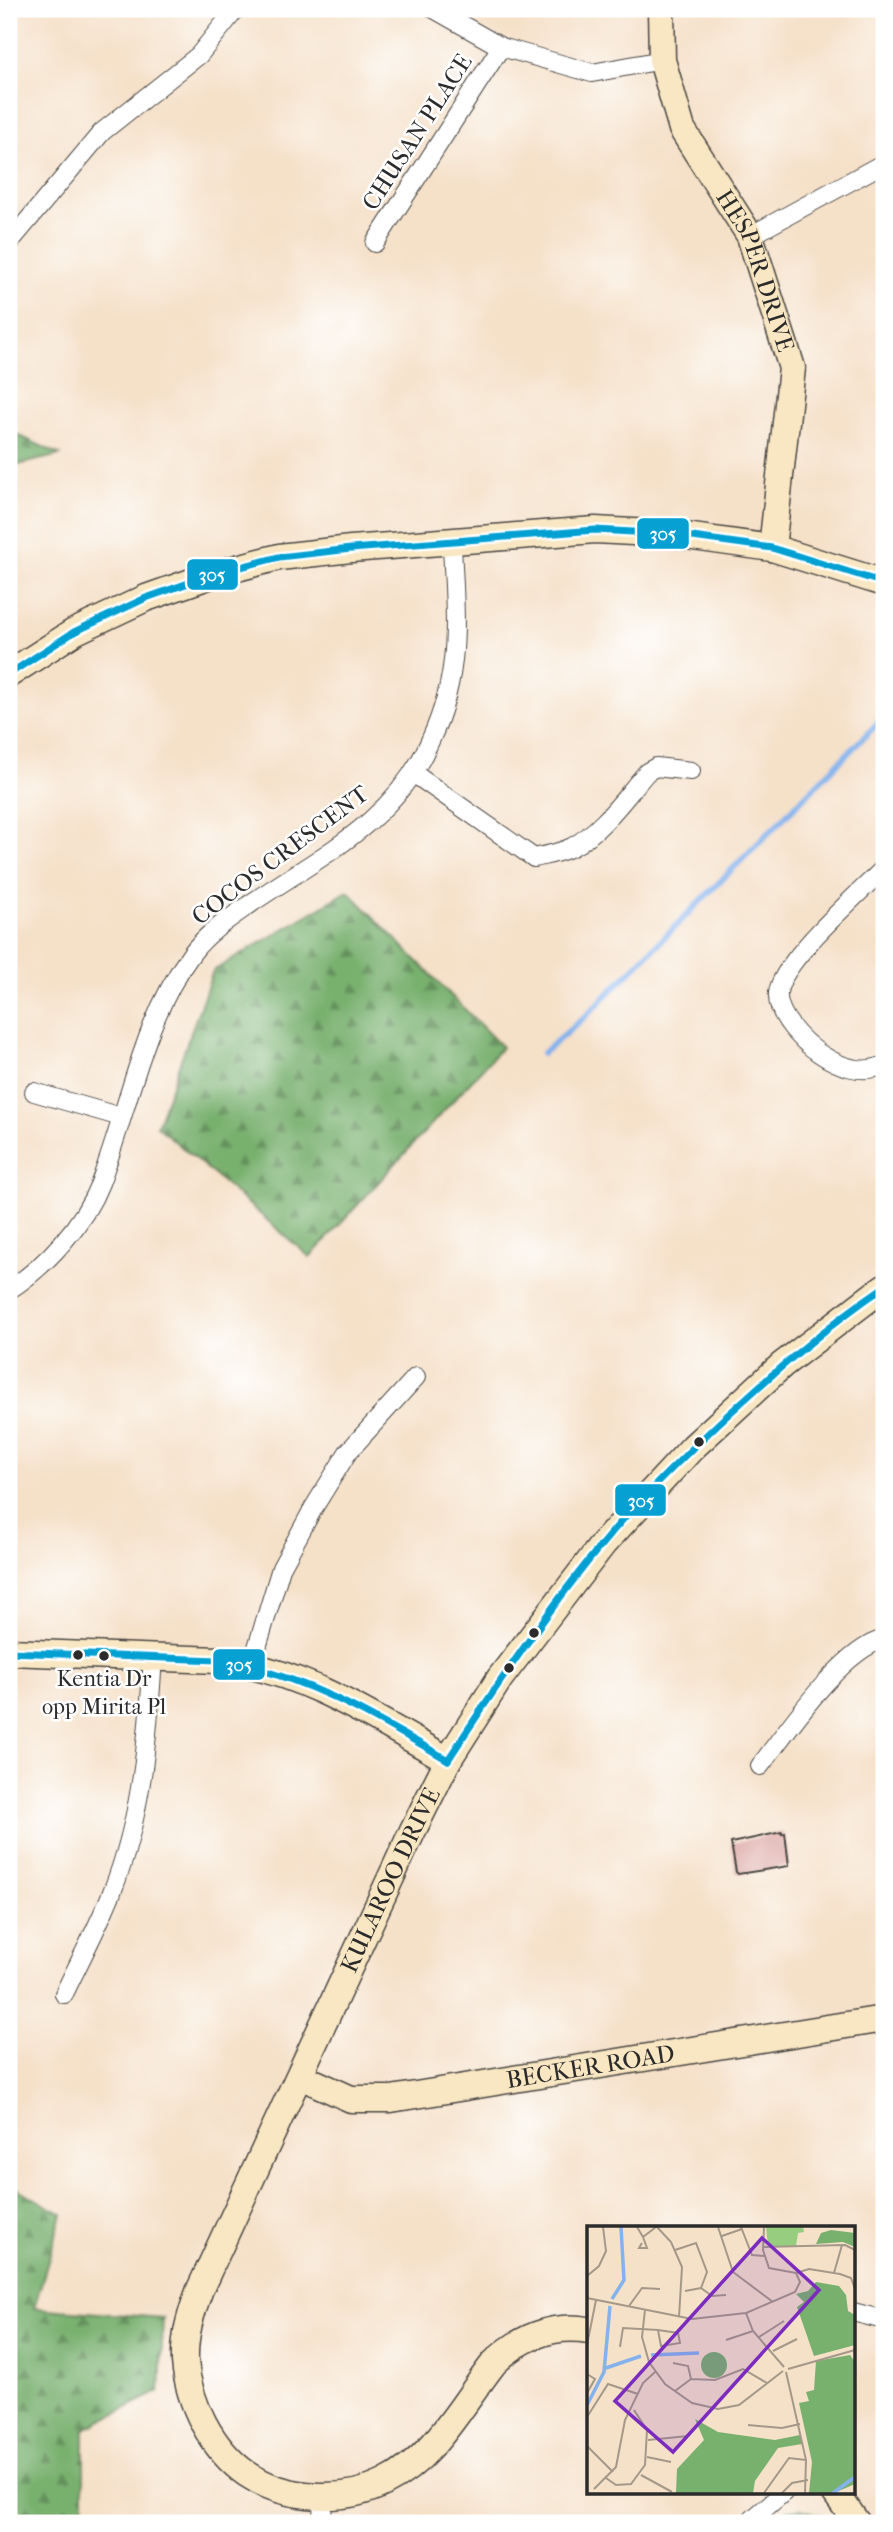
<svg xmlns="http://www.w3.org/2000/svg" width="893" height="2532" viewBox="0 0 893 2532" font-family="'IM FELL French Canon',serif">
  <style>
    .forest { fill: url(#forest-firs); stroke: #526e4c; stroke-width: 2 }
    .park { fill: url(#park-crowns); stroke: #607c55; stroke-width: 2 }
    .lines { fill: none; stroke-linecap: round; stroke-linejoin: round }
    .stream { stroke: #83b2ed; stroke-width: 6 }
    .building { fill: #d89d9a }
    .street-casing { stroke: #494643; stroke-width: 20 }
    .secondary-casing { stroke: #494643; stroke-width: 29 }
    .street { stroke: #fff; stroke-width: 18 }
    .secondary { stroke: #f9e7c3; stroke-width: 26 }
    .bus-1-casing { stroke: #fff; stroke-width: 12 }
    .bus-1 { stroke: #06a0d2; stroke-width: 7 }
    .bus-dot { fill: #2b2b2b; stroke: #fff; stroke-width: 2.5 }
    .labels { text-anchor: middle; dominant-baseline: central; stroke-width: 5; stroke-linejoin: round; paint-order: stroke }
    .bus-label { font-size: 22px; fill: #2b2b2b; stroke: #fff }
    .street-label { font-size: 24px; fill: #2b2b2b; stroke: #fff }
    .inset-river { fill: none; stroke: #83b2ed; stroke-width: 3.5 }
    .inset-road { fill: none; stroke: #a49889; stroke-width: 2 }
    .view { fill: #7b2cbf; fill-opacity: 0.15; stroke: #7b2cbf; stroke-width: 3.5 }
    .inset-edge { fill: none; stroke: #2b2b2b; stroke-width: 3.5 }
    .line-badge { stroke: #fff; stroke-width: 2.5 }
    .badge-label { font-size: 19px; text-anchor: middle; font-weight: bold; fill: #fff }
  </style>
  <defs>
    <pattern id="forest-firs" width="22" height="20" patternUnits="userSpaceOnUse" patternTransform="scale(1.75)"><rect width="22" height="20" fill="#78b06e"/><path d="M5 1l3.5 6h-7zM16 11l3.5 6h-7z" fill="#638f5b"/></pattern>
    <pattern id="park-crowns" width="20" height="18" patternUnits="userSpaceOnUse" patternTransform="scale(1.75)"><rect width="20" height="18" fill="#96cd7f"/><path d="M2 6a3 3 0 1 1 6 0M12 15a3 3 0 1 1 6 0" fill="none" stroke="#81b06e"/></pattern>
  </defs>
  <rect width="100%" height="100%" fill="#fff"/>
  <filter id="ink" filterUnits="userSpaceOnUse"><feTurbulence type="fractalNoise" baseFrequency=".0143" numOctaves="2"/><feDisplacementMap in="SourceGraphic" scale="14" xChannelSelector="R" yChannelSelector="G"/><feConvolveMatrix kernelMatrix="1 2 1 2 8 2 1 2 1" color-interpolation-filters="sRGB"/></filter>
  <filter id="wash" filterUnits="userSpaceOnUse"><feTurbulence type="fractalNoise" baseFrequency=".00686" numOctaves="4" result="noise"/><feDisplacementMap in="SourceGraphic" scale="28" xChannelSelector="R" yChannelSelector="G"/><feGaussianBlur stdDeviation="1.57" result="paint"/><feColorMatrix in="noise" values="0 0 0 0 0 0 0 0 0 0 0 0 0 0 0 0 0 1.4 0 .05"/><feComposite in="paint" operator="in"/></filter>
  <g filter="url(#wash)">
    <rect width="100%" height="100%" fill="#f5e0c8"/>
    <!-- forest -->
    <g class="forest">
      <polygon points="9,431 60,455 9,467"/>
      <polygon points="348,891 502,1047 310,1257 157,1126 213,971"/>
      <polygon points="9,2184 62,2214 34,2308 163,2318 160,2391 84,2429 84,2523 9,2523"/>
    </g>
    <!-- park -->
    <polygon class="park" points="801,2509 822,2515 833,2523 768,2523 789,2510"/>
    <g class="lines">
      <!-- stream -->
      <polyline class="stream" points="543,1053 587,1015 884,717"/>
    </g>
    <g id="blocks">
      <!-- building -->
      <polygon class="building" points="782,1832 782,1834 785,1833 789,1866 738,1874 736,1872 731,1843"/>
    </g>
  </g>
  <g filter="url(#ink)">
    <use href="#blocks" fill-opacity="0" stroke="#494643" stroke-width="2"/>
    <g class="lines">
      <defs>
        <g id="street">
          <polyline points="434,9 501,47 592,73 662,60"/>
          <polyline points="750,236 884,163"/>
          <polyline points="9,243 102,132 199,55 236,9"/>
          <polyline points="375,243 501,47"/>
          <path d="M 413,773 L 534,858 C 547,855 560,853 572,847 C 602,831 625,797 647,772 L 656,767 L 691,771"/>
          <path d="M 884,868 C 859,894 781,961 778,993 C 776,1015 803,1042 819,1053 C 838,1066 862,1075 884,1065"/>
          <polyline points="34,1092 121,1117"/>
          <path d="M 9,1290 C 46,1266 84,1224 100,1183 C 130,1105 142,1021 192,953 C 208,932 232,917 253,902 C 322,855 395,821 430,741 C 443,713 452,679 454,649 C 457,614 453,578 452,543"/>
          <polyline points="252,1664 281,1568 314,1507 348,1452 416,1377"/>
          <path d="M 760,1766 C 788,1730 841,1650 884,1639"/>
          <path d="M 64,1994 C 80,1960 98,1927 112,1892 C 142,1817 148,1737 153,1657"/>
          <polyline points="853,2312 884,2320"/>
          <polyline points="321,2523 324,2498"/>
          <polyline points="748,2523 784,2492"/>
        </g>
        <g id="secondary">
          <path id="s1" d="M 661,9 L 662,60 L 682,129 L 750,236 L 792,368 L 772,548"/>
          <polyline points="9,674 74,632 146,598 214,574 279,557 351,549 595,530 671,534 772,548 884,583"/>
          <path d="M 9,1652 L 218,1660 C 304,1670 374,1718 448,1760"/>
          <path id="s2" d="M 300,2076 L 351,2099 L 391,2099 L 877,2020 L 884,2024"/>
          <path id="s3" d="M 588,2330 C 552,2324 519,2338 494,2363 C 461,2405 434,2459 384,2483 C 344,2503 285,2500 247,2474 C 212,2450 188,2402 185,2361 C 184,2335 191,2313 200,2289 L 413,1830 L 448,1760 L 500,1678 L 603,1544 L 693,1447 L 782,1365 L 884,1287"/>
          <polyline points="835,2492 857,2523"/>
        </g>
      </defs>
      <!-- street casing -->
      <use href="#street" class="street-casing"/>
      <!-- secondary casing -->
      <use href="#secondary" class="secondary-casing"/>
      <!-- street -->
      <use href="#street" class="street"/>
      <!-- secondary -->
      <use href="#secondary" class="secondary"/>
      <defs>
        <g id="bus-1">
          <polyline points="9,674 74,632 146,598 214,574 279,557 351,549 595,530 671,534 772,548 884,583"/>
          <path d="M 9,1652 L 218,1660 C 305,1675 373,1716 448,1760"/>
          <path d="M 448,1760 C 496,1686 546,1612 602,1544 C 638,1500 679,1461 720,1422 C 772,1374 825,1327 884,1287"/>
        </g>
      </defs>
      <!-- bus-1 casing -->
      <use href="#bus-1" class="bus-1-casing"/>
      <!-- bus-1 -->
      <use href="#bus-1" class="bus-1"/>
    </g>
  </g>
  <!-- markers -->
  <g class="bus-dot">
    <circle cx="699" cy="1442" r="6"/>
    <circle cx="534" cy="1633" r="6"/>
    <circle cx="78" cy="1655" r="6"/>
    <circle cx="104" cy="1656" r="6"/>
    <circle cx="509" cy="1668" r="6"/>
  </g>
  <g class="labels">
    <!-- bus labels -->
    <g class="bus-label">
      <text x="104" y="1679">Kentia Dr<tspan x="104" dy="28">opp Mirita Pl</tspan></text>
    </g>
    <!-- street labels -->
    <g class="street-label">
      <text transform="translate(417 132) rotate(-57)">CHUSAN PLACE</text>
      <text stroke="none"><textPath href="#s1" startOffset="284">HESPER DRIVE</textPath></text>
      <text transform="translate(280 855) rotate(-37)">COCOS CRESCENT</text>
      <text stroke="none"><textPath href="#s3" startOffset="1069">KULAROO DRIVE</textPath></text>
      <text stroke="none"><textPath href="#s2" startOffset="298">BECKER ROAD</textPath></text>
    </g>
  </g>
  <!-- overview -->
  <g transform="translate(587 2226)">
    <rect width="268" height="268" fill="#f5e0c8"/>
    <path d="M 244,4 L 268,7 L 268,21 L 256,16 L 229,18 L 234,7 ZM 229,56 L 252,60 L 259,69 L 261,85 L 268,89 L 268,119 L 227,130 L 210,81 L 217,76 L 209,68 L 221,65 ZM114 139a13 13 0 1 1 26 0a13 13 0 1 1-26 0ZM 263,129 L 268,136 L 268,258 L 247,267 L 222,267 L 225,236 L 212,177 L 222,175 L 219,166 L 227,164 L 229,135 ZM 108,193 L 131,206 L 188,214 L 213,209 L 215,218 L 191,222 L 168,255 L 166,267 L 89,267 L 90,243 L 117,214 Z" fill="#78b06e"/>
    <path d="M 179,1 L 216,1 L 217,6 L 211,7 L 209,20 L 181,20 Z" fill="#96cd7f"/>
    <path class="inset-river" d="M 25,73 L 37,54 L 34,1M 64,129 L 112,127M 19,142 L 54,130M 0,179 L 17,146 L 23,80M 246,267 L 268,251"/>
    <path class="inset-road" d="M 50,1 L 56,11 L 69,1M 70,1 L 84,16 L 95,41 L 92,91M 131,1 L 146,46 L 186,76M 154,1 L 165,29 L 177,30M 177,1 L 176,24 L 182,42 L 209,47M 135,10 L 155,3M 55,17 L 52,22 L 60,22 L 56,11M 176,21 L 258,19 L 268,24M 88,24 L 109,17 L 120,46 L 114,62 L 98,65M 209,47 L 222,43 L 253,48 L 264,52 L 268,63M 247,47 L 255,19M 0,50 L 12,40 L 19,25 L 16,1M 114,62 L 125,70 L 139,69M 0,72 L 105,93 L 159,87M 42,80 L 55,62 L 73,63M 58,84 L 55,111 L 62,136 L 78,158 L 105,177 L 131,183 L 152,179 L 196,145M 172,111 L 197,95M 139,114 L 166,105M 0,119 L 9,74M 33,121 L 36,102 L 71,104 L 74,120 L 93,117 L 91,107 L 71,104M 186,125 L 210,113M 86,137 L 101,140 L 104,153M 197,141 L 166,105 L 159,87 L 208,66 L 213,56 L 209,47M 201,143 L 268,124M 199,146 L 219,234 L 218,267M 0,148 L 8,153 L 0,167M 88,165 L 104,153 L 128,154 L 156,143 L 180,157M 0,191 L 21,158 L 51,168M 161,199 L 195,202 L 213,198M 61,214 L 101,210M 0,220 L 26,246M 60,231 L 84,236M 54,249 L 85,266M 19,252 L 29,259 L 44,258 L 58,239 L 60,204 L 47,184M 7,263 L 29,241 L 38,194 L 56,157 L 68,146M 177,267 L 202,232 L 219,234M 195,267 L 205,257 L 221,254"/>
    <path class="view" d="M 175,12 L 232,64 L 86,226 L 28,175 Z"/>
    <rect width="268" height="268" class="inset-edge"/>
  </g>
  <g class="line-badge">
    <rect x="636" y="517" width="54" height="33" rx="7" fill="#06a0d2"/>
    <rect x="186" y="558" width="53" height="33" rx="7" fill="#06a0d2"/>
    <rect x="614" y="1483" width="53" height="34" rx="7" fill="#06a0d2"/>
    <rect x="212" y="1648" width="54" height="33" rx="7" fill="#06a0d2"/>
  </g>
  <g class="badge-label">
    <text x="663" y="540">305</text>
    <text x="212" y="581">305</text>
    <text x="641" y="1507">305</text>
    <text x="239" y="1671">305</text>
  </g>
  <!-- margin -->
  <rect width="893" height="2532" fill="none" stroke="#fff" stroke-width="35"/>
</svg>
